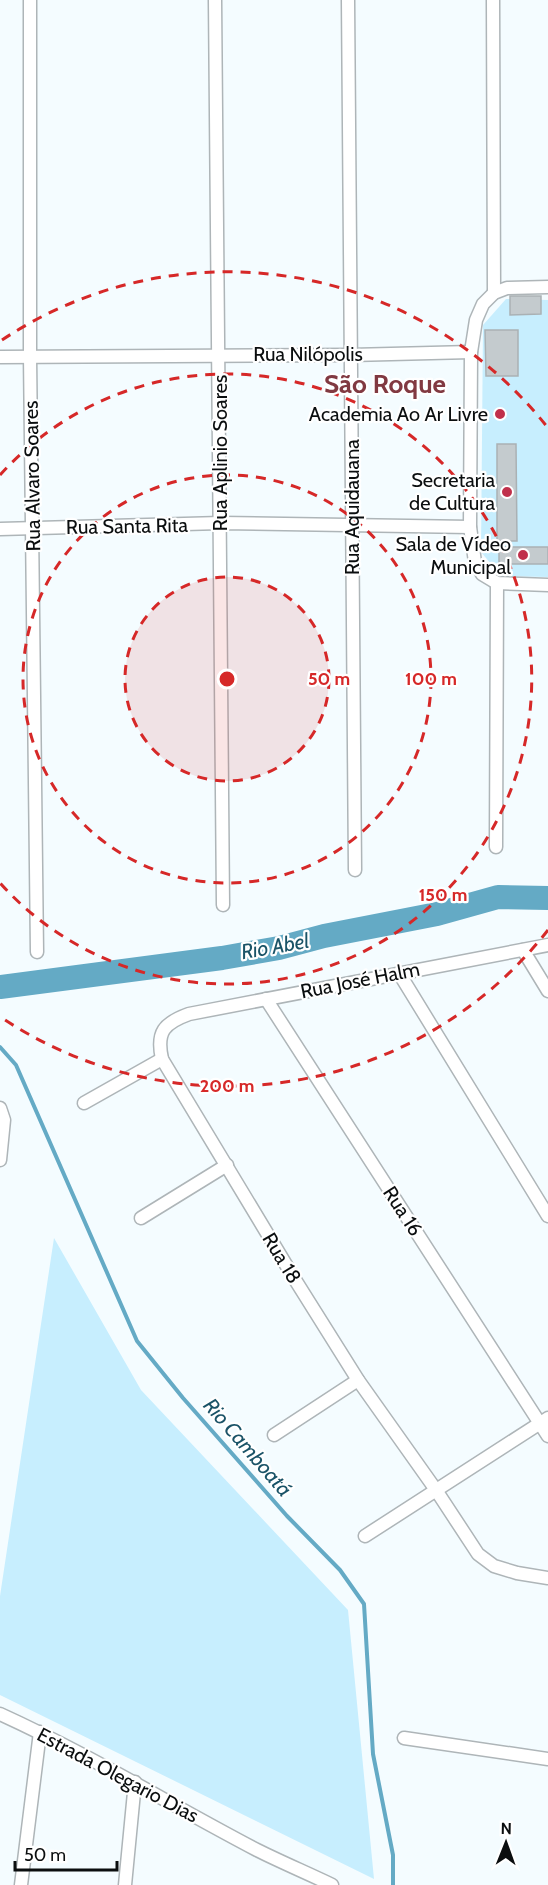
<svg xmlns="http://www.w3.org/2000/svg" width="548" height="1885" viewBox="0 0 548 1885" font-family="Cabin,sans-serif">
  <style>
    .green { fill: #c7eefe }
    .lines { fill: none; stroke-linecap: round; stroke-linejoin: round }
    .stream { stroke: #64aac5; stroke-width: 4 }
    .river { stroke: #64aac5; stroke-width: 24 }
    .building { fill: #c4cbce; stroke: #aab1b4; stroke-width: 1.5 }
    .street-casing { stroke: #aeb5b8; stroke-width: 15 }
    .street { stroke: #fff; stroke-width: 12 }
    .ring { fill: none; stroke: #d62828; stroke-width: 3; stroke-dasharray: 10 8 }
    .poi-dot { fill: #c0304b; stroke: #fff; stroke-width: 2 }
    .labels { text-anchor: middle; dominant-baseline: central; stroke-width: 4.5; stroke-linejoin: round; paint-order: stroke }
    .street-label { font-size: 20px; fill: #0b0e0f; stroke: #fff }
    .poi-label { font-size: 20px; fill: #0b0e0f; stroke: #fff; text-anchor: end }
    .water-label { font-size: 21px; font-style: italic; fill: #1a5367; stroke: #fff }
    .district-label { font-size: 26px; font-weight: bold; fill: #813941; stroke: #fff }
    .centre { fill: #d62828; stroke: #fff; stroke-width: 3 }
    .ring-label { font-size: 18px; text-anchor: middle; font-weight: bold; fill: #d62828; stroke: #fff; stroke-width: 4.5; stroke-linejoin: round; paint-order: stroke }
  </style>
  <rect width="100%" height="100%" fill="#f4fcff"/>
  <!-- green -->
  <g class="green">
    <polygon points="506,299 548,300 548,577 501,576 481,552 483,325"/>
    <polygon points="54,1238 141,1390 348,1610 374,1879 0,1695 0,1596"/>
  </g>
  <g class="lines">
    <!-- stream -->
    <polyline class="stream" points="0,1047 16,1065 137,1341 183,1398 287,1516 340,1570 364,1604 373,1754 393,1855 393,1885"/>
    <!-- river -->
    <polyline class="river" points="0,987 222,958 279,948 324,936 437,914 498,897 548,898"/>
  </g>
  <!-- building -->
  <g class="building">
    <polygon points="510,296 541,296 541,314 510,315"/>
    <polygon points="485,330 518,330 518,376 486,376"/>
    <polygon points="497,444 516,444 517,541 497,541"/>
    <rect x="499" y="547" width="49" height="17"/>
  </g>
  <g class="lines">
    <defs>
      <g id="street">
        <polyline points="30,0 30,356 37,952"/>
        <polyline points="215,0 223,905"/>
        <polyline points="348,0 355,870"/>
        <polyline points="493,0 494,293"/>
        <polyline points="548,287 507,288 494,293 483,304 476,320 471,352 470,527 475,562 482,574 497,583 548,585"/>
        <polyline points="0,357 351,355 471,352"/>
        <polyline points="0,529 221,523 470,527"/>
        <polyline points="496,847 497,583"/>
        <path d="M 548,945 L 189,1014 C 164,1023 156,1032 162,1059 L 294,1278 L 358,1380 L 436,1490 L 478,1554 L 494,1566 L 517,1573 L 548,1578"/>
        <polyline points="523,950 548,991"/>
        <polyline points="399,973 548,1216"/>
        <polyline points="266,999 548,1436"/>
        <polyline points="84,1103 162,1059"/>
        <polyline points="0,1108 4,1120 0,1160"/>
        <polyline points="141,1218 227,1165"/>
        <polyline points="274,1435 358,1380"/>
        <polyline points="365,1536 548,1418"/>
        <path d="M 0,1714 C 88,1754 171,1805 257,1850 C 281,1862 307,1873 332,1885"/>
        <polyline points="404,1738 548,1759"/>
        <polyline points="21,1885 40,1732"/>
        <polyline points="125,1885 135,1782"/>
      </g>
    </defs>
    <!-- street casing -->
    <use href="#street" class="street-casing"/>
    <!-- street -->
    <use href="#street" class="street"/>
  </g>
  <!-- distance rings -->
  <circle cx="227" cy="679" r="102" fill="#d62828" fill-opacity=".12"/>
  <g class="ring">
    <circle cx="227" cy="679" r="102"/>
    <circle cx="227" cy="679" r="204"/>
    <path d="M0 475A305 305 0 1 1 0 883"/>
    <path d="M548 930A407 407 0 0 1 2 1018M2 340A407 407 0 0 1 548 428"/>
  </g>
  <!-- markers -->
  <g class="poi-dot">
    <circle cx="500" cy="414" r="6"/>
    <circle cx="507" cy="492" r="6"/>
    <circle cx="523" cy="555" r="6"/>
  </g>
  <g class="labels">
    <!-- street labels -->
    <g class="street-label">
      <text x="308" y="354">Rua Nilópolis</text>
      <text transform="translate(220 453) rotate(-90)">Rua Aplinio Soares</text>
      <text transform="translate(32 476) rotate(-91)">Rua Alvaro Soares</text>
      <text transform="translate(352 507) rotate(-90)">Rua Aquidauana</text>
      <text transform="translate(127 526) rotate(-1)">Rua Santa Rita</text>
      <text transform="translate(360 980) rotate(-11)">Rua José Halm</text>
      <text transform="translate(403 1211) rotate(57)">Rua 16</text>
      <text transform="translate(282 1258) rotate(59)">Rua 18</text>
      <text transform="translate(118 1775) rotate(28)">Estrada Olegario Dias</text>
    </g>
    <!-- poi labels -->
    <g class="poi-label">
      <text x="488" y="414">Academia Ao Ar Livre</text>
      <text x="495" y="480">Secretaria<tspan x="495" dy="23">de Cultura</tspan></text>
      <text x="511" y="544">Sala de Vídeo<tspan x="511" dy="23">Municipal</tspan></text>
    </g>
    <!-- water labels -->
    <g class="water-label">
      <text transform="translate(275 946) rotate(-10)">Rio Abel</text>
      <text transform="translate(248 1447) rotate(49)">Rio Camboatá</text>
    </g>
    <!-- district labels -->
    <g class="district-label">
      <text x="385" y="384">São Roque</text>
    </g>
  </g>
  <circle cx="227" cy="679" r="9" class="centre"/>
  <g class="ring-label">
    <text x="329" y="685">50 m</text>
    <text x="431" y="685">100 m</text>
    <text x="443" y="901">150 m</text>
    <text x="227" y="1092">200 m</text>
  </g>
  <!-- north arrow -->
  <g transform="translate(506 1843) rotate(1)" stroke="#ffffff" stroke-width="4.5" paint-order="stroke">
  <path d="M0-4.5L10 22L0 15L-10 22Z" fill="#0b0e0f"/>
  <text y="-9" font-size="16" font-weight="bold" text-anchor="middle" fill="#0b0e0f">N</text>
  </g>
  <!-- scale -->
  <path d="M15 1861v9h102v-9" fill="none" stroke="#0b0e0f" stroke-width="3"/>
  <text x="24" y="1861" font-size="18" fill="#0b0e0f" stroke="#ffffff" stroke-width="4.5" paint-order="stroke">50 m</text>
</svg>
